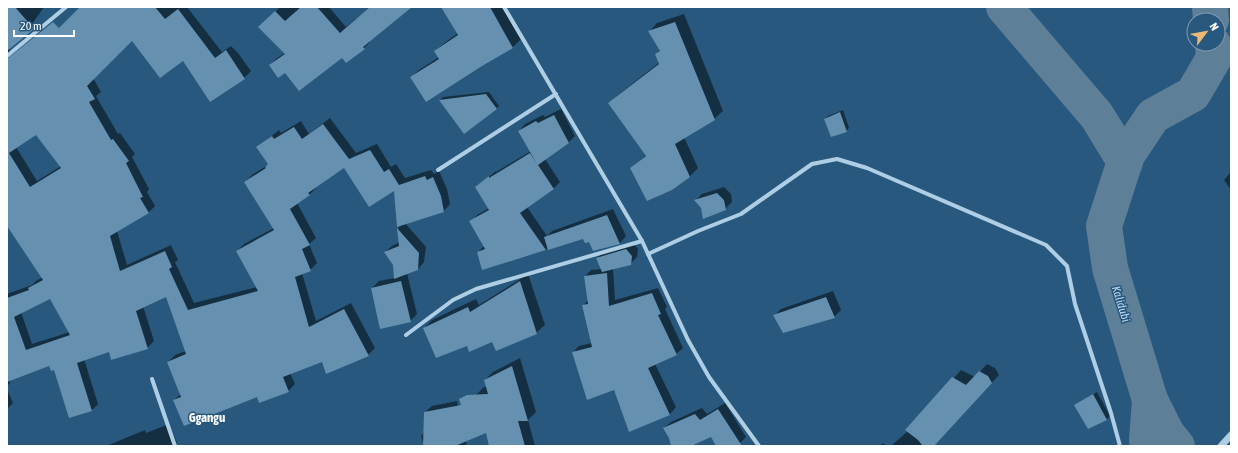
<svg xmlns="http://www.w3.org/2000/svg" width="1238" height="453" viewBox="0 0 1238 453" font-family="'Asap Condensed',sans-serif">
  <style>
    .shadow { fill: #0007; fill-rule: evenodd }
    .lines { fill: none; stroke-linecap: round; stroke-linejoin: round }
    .river { stroke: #5d7f98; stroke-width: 36 }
    .building { fill: #6590af; fill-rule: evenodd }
    .minor { stroke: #adcee4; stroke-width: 4 }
    .tertiary { stroke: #adcee4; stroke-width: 7 }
    .labels { text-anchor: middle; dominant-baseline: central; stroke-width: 3; stroke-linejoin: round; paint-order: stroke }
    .water-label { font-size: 12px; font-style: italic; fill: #b9d7ec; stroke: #28587d }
    .quarter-label { font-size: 13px; font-weight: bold; fill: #fff; stroke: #28587d }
  </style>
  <rect width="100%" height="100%" fill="#28587d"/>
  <!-- shadow -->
  <g class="shadow">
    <polygon points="7,7 44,7 25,34 10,48 10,51 12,52 7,60"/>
    <path d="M 82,7 L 187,7 L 222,52 L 231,46 L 238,53 L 251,71 L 244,78 L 183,60 L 132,40 L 93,78 L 101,92 L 96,96 L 118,134 L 120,133 L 135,154 L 132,157 L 149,189 L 147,192 L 155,206 L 148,213 L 117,231 L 127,265 L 171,245 L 178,260 L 175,262 L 194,303 L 257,287 L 237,251 L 244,244 L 274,228 L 245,182 L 252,175 L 269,164 L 257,148 L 279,130 L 281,133 L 301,121 L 309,134 L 330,118 L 356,153 L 377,144 L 391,167 L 396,164 L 405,178 L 431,170 L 434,174 L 439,171 L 447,189 L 450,204 L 444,211 L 405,223 L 426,247 L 424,262 L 418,269 L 407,273 L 417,314 L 410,321 L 372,288 L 379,281 L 395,278 L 394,264 L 385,252 L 392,246 L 400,242 L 398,228 L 402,224 L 394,190 L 345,167 L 315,187 L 316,188 L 309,195 L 297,203 L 316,238 L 309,244 L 317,263 L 310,270 L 302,273 L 316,321 L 351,303 L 375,348 L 368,355 L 322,361 L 290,373 L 295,384 L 288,391 L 258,395 L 174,400 L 181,394 L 168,362 L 175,355 L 186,351 L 167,295 L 143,306 L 154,341 L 147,348 L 109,351 L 84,359 L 98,404 L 92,410 L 50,365 L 9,380 L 10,383 L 7,386 L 7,294 L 32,285 L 36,281 L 43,277 L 7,224 L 7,74 L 11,77 ZM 36,134 L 61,166 L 37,181 L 16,147 ZM 50,297 L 70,332 L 32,344 L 21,312 Z"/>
    <polygon points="280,7 329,7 346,27 371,7 409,7 369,40 370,42 364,48 346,62 342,57 270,65 277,58 285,53 260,27"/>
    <polygon points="442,7 503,7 521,39 513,47 481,65 411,77 419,70 439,57 435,51 443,44 458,33"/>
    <polygon points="684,14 723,111 714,119 684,137 698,168 689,177 631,168 646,155 610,103 618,95 660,62 656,54 660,50 649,32 657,23"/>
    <polygon points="489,92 499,106 496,109 440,100 443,97"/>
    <polygon points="561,109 575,136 568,143 545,159 560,182 554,188 527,207 547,236 552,231 613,209 626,236 620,243 594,250 590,241 584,238 548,247 546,250 483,268 478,252 484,246 471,222 477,215 489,208 476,187 496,171 496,172 531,151 519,131 525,124 543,115 545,117"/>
    <polygon points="843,110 849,128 846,131 825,119 828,116"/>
    <polygon points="1230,173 1231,173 1231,190 1224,180"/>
    <polygon points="724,187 731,194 732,202 725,209 702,208 696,200 702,194"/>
    <polygon points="633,243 638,249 637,257 630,264 613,268 615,300 658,288 667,307 665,309 683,348 676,354 655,364 676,407 670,414 630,431 614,389 573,352 579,346 592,343 584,305 588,300 585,276 591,270 602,269 597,258 604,252"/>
    <polygon points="528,274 545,325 536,333 468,345 424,328 432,320 476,299 479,305"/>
    <polygon points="833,291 841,310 834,317 775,315 781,309"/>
    <polygon points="520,358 536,412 528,420 535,446 490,446 476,395 484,387 487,387 485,380 493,372"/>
    <polygon points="987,364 995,368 999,375 933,446 891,446 908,431 961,370 975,377"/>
    <polygon points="7,389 13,403 7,409"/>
    <polygon points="1097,392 1110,416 1107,419 1088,428 1076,405"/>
    <polygon points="457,401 467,446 424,446 421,436 424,433 425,412 432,406"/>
    <polygon points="725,403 746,437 740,443 735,446 717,446 711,436 689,446 672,446 670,438 664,428 671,422 702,408 707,414"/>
    <polygon points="169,424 177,443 175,446 106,446 145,430 146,433"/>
    <polygon points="883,443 886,446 880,446"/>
  </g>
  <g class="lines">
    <!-- river -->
    <g class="river">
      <polyline points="1004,7 1097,116 1125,162"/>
      <polyline points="1210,7 1211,20"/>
      <polyline points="1150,400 1167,434 1177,446"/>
      <polyline points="1148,446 1147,440 1150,400 1110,268 1104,226 1127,155 1153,116 1193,94 1214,58 1213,44"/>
    </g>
  </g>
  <!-- building -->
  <g class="building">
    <polygon points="7,7 15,7 34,29 7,51"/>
    <path d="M 80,7 L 155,7 L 165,19 L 178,9 L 215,58 L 226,50 L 245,79 L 210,102 L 183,61 L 160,78 L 132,41 L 87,86 L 95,99 L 89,102 L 111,140 L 113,139 L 129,161 L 126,163 L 143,197 L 140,198 L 149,213 L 110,236 L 120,271 L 165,251 L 172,267 L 169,269 L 188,310 L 258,291 L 236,251 L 274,230 L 244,182 L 266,168 L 265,167 L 268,164 L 256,147 L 272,136 L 274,139 L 294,127 L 302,139 L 323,124 L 349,159 L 370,150 L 384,172 L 389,169 L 399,185 L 425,176 L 427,180 L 433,177 L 441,196 L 444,212 L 397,227 L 394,191 L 369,207 L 344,168 L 308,193 L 310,195 L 290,209 L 310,245 L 302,249 L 311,271 L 295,277 L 309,327 L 344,309 L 369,356 L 326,374 L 322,362 L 283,377 L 289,392 L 259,403 L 257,397 L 184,426 L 173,400 L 181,397 L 167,362 L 186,354 L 166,297 L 136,311 L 148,349 L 111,360 L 109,352 L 77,363 L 92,411 L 69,418 L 54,370 L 51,371 L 49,366 L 7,382 L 7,298 L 29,290 L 28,288 L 43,280 L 7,226 L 7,59 L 53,22 L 59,28 ZM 36,135 L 61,168 L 30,187 L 9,153 ZM 50,299 L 70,335 L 26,350 L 14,317 Z"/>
    <polygon points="301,7 317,7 340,33 370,7 412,7 363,47 365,49 346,63 342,58 299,91 285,73 278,78 269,65 285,54 258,27 275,11 285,21"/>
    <polygon points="441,7 490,7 513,48 482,66 426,102 410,77 439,59 434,51 458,35"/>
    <polygon points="675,22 715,120 675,144 690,177 672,190 647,201 630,168 646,156 608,103 659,64 655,54 660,51 648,31"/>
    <polygon points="486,94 497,109 464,134 439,100"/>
    <polygon points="840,112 847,132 831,137 824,119"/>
    <polygon points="554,115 569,143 538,165 554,189 520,213 546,250 482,270 477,252 485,249 469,221 489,210 475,187 489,176 489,178 530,153 537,164 518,131 536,121 538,123"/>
    <polygon points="717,193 724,200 726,210 703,219 701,208 694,200"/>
    <polygon points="607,215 620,244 593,251 589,242 585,243 583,239 548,250 544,237"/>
    <polygon points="397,228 419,253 418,270 394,279 393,265 384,252 399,246"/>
    <polygon points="626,249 632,256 631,265 602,272 596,258"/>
    <polygon points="607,273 609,306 652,293 661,314 658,315 677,355 648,368 670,415 629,432 614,390 587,400 572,352 592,347 582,305 588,304 584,276"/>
    <polygon points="401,281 411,322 380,329 371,288"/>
    <polygon points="520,281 537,334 496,351 492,342 469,352 467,346 436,358 423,328 468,307 470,312"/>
    <polygon points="826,297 835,318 783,333 773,315"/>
    <polygon points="512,366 528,421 518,421 525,446 489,446 486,433 455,446 423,446 424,412 461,405 459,399 467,395 488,394 484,380"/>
    <polygon points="979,371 988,376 992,383 934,446 923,446 918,440 905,430 952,377 966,385"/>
    <polygon points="1093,394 1107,420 1088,429 1074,405"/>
    <polygon points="718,409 742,446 716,446 711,437 691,446 671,446 669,438 663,428 695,414 700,420"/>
  </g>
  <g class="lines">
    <!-- minor -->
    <g class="minor">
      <polyline points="504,7 642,241 688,340 709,377 759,446"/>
      <polyline points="7,56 66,7"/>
      <polyline points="438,170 556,94"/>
      <polyline points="648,254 698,231 741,214 812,164 837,159 867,168 1046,245 1067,266 1075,304 1111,413 1120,446"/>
      <polyline points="406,335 453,300 476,289 642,241"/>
      <polyline points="152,379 175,446"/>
    </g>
    <!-- tertiary -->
    <polyline class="tertiary" points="1221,446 1231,435"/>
  </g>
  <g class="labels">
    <!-- water labels -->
    <g class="water-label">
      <text transform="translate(1121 304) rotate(73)">Kalidubi</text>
    </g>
    <!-- quarter labels -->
    <g class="quarter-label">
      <text x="207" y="417">Ggangu</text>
    </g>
  </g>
  <!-- border -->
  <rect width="1238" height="453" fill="none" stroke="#ffffff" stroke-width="16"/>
  <!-- north arrow -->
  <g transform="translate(1206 32) rotate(58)"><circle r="19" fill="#28587d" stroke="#7e9bb1"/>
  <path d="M0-3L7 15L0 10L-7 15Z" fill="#ecb974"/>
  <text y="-6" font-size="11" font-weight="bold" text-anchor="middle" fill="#ffffff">N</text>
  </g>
  <!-- scale -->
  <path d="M14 30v6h60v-6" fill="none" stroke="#ffffff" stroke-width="2"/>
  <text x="20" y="30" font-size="12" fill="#ffffff" stroke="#28587d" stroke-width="3" paint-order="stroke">20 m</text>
</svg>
